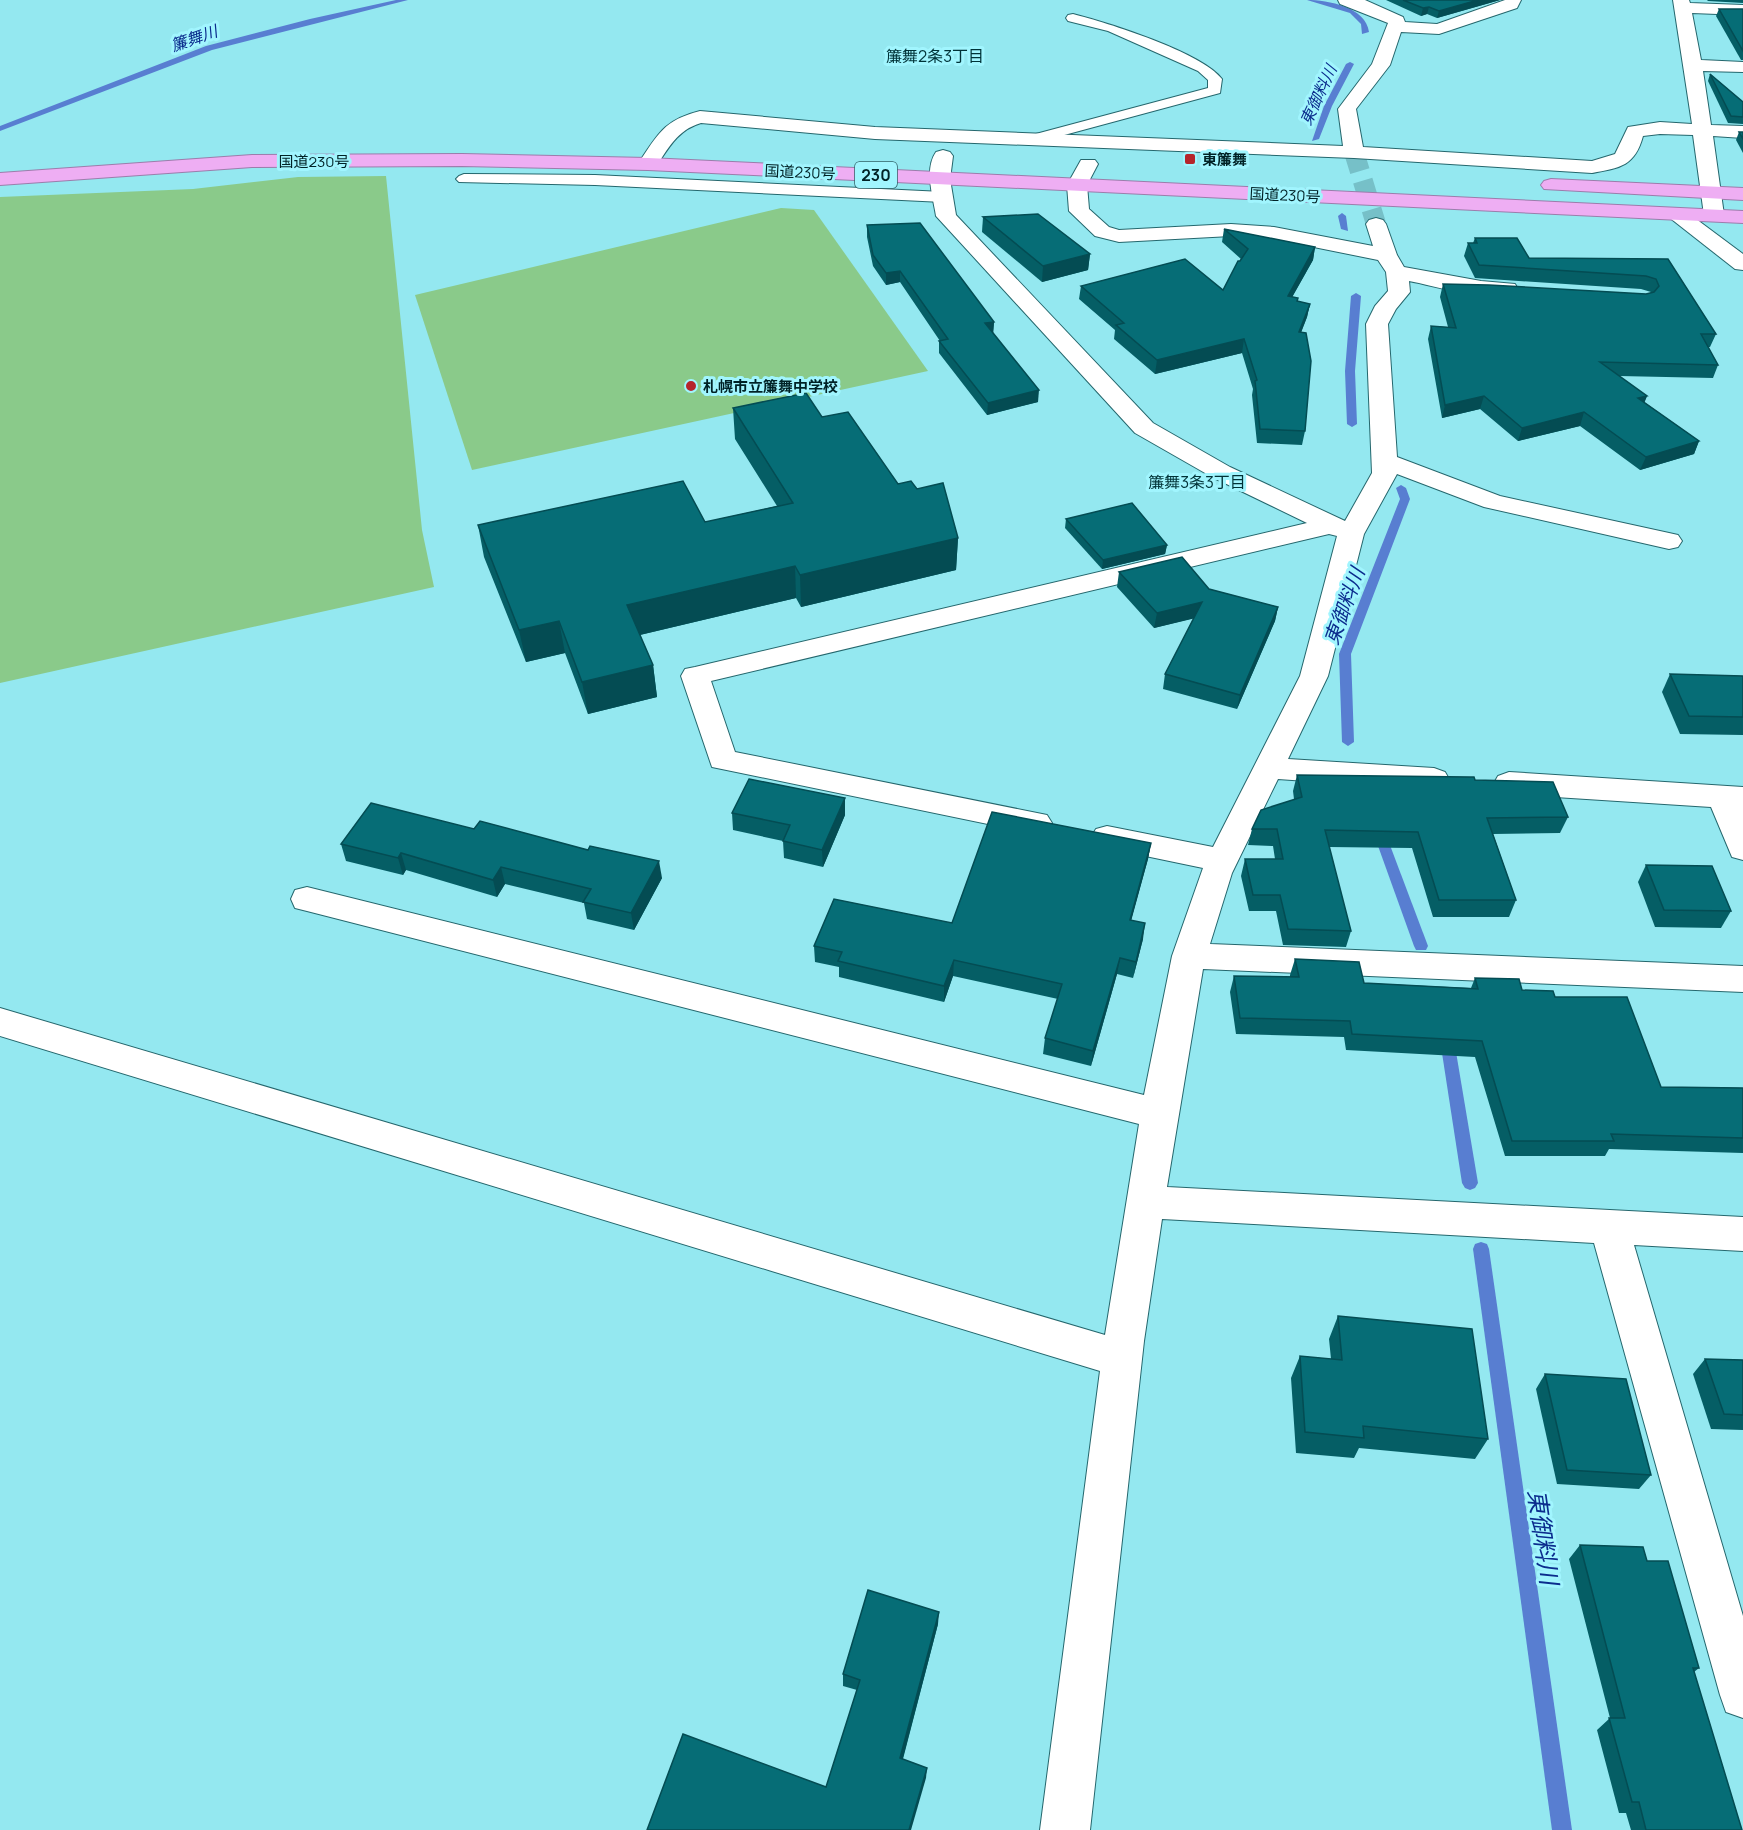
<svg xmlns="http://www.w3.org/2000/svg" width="1743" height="1830" viewBox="0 0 1743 1830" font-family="Manrope,'Noto Sans JP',sans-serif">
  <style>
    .green { fill: #8aca8a }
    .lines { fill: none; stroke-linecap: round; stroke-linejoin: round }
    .stream { fill: #587ed1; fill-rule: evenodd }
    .street-tunnel { stroke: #76c0c8; stroke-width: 20; stroke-dasharray: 20 10; stroke-linecap: butt }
    .lane-casing { stroke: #25676d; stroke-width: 2 }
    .street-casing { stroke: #25676d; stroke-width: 2 }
    .highway-casing { stroke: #9b7dab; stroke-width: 2 }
    .lane { fill: #fff; fill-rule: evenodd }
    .street { fill: #fff; fill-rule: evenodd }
    .highway { fill: #eeaef3; fill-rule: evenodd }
    .wall { fill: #055e65 }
    .shaded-wall { fill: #044c53 }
    .building { fill: #066d76; stroke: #044c53; stroke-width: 1.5 }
    .poi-dot { fill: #b5242b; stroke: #a1f5fe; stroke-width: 2 }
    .labels { text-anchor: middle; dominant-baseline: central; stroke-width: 6; stroke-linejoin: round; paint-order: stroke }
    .far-poi-label { font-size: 15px; font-weight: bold; fill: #002226; stroke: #a1f5fe; text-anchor: start }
    .far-street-label { font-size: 15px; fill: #002226; stroke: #a1f5fe }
    .far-water-label { font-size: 16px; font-style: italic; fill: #0b2c8d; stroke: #a1f5fe }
    .far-neighbourhood-label { font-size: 16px; fill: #003237; stroke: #a1f5fe }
    .shield { fill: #a1f5fe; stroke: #306167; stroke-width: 1.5 }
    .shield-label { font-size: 16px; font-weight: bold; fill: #002226 }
    .water-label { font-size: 20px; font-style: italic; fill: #0b2c8d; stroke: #a1f5fe }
    .near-water-label { font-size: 24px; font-style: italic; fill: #0b2c8d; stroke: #a1f5fe }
  </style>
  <rect width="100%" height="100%" fill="#94e8f0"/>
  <!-- green -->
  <g class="green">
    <polygon points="386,176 422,530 434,587 0,683 0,197 193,189 298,177"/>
    <polygon points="781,208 814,210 928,371 472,470 415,295"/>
  </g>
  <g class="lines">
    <!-- stream -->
    <g class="stream">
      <polygon points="396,0 408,0 212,50 0,131 0,126 206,46 310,19"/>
      <path d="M 1307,0 C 1328,0 1366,7 1369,32 L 1362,34 L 1361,24 L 1350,13 Z"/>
      <polygon points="1350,62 1354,64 1332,106 1319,139 1312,141 1324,106 1346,64"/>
      <polygon points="1342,213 1346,216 1348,231 1341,229 1338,216"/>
      <polygon points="1356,293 1361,296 1355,371 1357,424 1352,427 1347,424 1345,371 1351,296"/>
      <polygon points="1401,485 1406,488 1410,499 1351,654 1354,742 1348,746 1342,742 1339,654 1400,499 1396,488"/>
      <polygon points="1379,827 1385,832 1428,946 1426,950 1416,950 1414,946 1373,832"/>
      <polygon points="1447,1034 1452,1036 1454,1040 1478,1183 1475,1188 1470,1190 1465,1188 1462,1183 1440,1040 1442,1036"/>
      <polygon points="1481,1242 1487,1244 1489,1249 1572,1830 1552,1830 1473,1249 1475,1244"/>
    </g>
    <!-- street-tunnel -->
    <polyline class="street-tunnel" points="1354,152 1376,224"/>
    <defs>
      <g id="lane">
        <path d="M 1073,14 C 1108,23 1201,52 1222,79 L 1220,93 L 1042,141 L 1032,141 L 1030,138 L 1032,135 L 1208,88 L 1208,80 L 1198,71 L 1108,31 L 1068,21 L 1066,18 L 1068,15 Z"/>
        <polygon points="464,174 595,175 943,192 951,197 943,202 595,185 459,182 456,179 459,176"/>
      </g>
      <g id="street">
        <path d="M 1338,0 L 1365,0 L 1403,17 L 1405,22 L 1437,24 L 1505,0 L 1521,0 L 1517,8 L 1439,34 L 1401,32 L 1390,65 L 1356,109 L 1363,147 L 1592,161 L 1615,154 L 1628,127 L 1660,122 L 1692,124 L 1673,0 L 1689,0 L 1690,3 L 1743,5 L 1743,15 L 1692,13 L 1701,60 L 1743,62 L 1743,72 L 1703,71 L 1711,125 L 1743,126 L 1743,138 L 1713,136 L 1724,215 L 1721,219 L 1714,221 L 1707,219 L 1704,215 L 1693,135 L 1660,134 L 1643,136 C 1635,166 1620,168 1592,173 L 1354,158 L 875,139 L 701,123 C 677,130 668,149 655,168 L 641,168 L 638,164 C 658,134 664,120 700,111 L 875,127 L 1343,146 L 1338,109 L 1372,64 L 1388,23 L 1340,4 Z"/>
        <path d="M 943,150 L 950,152 L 953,156 L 950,179 L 956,215 L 1153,423 L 1230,467 L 1345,521 L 1372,473 L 1366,324 L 1375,306 L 1388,291 L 1386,272 L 1378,260 L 1274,239 L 1231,236 L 1119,242 L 1095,236 L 1069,211 L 1067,185 L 1081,160 L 1095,160 L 1098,164 L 1087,185 L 1089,209 L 1109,227 L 1119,230 L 1231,224 L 1274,227 L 1373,246 L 1366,224 L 1369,220 L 1376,218 L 1383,220 L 1386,224 L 1397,255 L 1404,267 L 1481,281 L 1515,284 L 1518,289 L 1515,294 C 1482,302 1441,287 1409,281 L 1410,292 L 1396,309 L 1388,324 L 1397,457 L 1500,496 L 1669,533 L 1678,535 L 1682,541 L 1678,547 L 1669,549 L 1484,507 L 1397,474 L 1364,534 L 1328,676 L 1288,759 L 1434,768 L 1445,772 L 1449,779 L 1445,786 L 1434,790 L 1278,779 L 1232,873 L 1210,944 L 1743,966 L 1743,992 L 1203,969 L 1167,1187 L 1743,1217 L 1743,1251 L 1634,1245 L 1743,1616 L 1743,1718 L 1726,1712 L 1720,1695 L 1594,1243 L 1162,1219 L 1144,1341 L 1090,1830 L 1040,1830 L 1100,1371 L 0,1036 L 0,1008 L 1105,1335 L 1139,1124 L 307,911 L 295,908 L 291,899 L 295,890 L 307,887 L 1144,1095 L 1172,956 L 1203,868 L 1107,848 L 1096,845 L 1091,837 L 1096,829 L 1107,826 L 1213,847 L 1300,676 L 1337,536 L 1329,534 L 711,681 L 735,752 L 1047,815 L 1052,823 L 1047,831 L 1036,834 L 712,767 L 681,676 L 685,669 L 695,667 L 1307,523 L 1212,477 L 1135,433 L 936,216 C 933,197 924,169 936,152 Z"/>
        <polygon points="1677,208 1684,210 1743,254 1743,270 1735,269 1670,218 1667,214 1670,210"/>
        <polygon points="1509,772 1743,787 1743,860 1732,857 1711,807 1509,794 1498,790 1494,783 1498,776"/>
      </g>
      <g id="highway">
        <polygon points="462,154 648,158 1743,211 1743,223 648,170 462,166 252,167 0,185 0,173 252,155"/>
        <polygon points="1551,179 1743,188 1743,200 1544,189 1541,185 1544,181"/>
      </g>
    </defs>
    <!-- lane casing -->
    <use href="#lane" class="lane-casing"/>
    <!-- street casing -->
    <use href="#street" class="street-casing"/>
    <!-- highway casing -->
    <use href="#highway" class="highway-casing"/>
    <!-- lane -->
    <use href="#lane" class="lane"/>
    <!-- street -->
    <use href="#street" class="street"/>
    <!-- highway -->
    <use href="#highway" class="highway"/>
  </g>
  <!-- wall -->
  <g class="wall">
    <polygon points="1386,0 1500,0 1437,18 1427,14 1421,16"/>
    <polygon points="1707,0 1743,0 1743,3 1708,1"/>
    <polygon points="1719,9 1743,9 1743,60 1741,60 1716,16"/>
    <polygon points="1710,74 1743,102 1743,124 1728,123 1708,81"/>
    <polygon points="1739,132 1743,132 1743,153 1736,140"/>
    <polygon points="983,217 1090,254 1088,270 1042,282 982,232"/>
    <polygon points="867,225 994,322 993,334 1038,402 987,415 939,353 939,341 940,341 900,282 886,285 873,266 867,237"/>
    <polygon points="1224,229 1315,247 1313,260 1292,297 1297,301 1310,304 1307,317 1301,332 1305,431 1302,445 1257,443 1252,395 1253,389 1242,353 1155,374 1114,339 1115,330 1079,299 1081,286 1223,290 1241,259 1222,242"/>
    <polygon points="1475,238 1529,258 1668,259 1716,334 1710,347 1708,347 1718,365 1713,378 1619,376 1647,396 1644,402 1699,441 1694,454 1640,470 1580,426 1518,441 1480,409 1442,418 1428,339 1431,326 1448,327 1440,297 1443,284 1646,294 1651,293 1651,292 1641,289 1475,278 1464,256 1468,243 1473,243"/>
    <polygon points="733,408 822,417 898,484 917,489 958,538 956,570 801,607 796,598 640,635 653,665 657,697 588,714 565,653 526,662 484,557 478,525 705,522 777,506 735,439"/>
    <polygon points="1066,519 1167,545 1165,554 1102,569 1065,528"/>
    <polygon points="1119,572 1209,589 1278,607 1275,621 1237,709 1163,689 1165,674 1194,618 1154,628 1117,587"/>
    <polygon points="1670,674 1743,676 1743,735 1680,734 1662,692"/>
    <polygon points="1297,775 1475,780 1568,817 1560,833 1493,834 1516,900 1509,917 1433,917 1412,848 1329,847 1351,931 1346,947 1283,945 1276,911 1249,911 1241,876 1245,859 1275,859 1273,846 1248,845 1252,829 1294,799 1293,791"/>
    <polygon points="732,813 845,815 823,867 784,858 783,841 733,830"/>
    <polygon points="1151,843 1148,859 1131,920 1143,939 1133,978 1117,974 1091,1066 1043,1054 1045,1038 1058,999 953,976 944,1002 839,977 839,967 815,962 814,946 952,923"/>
    <polygon points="341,844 662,878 634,930 587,919 584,903 505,884 497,897 406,870 403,875 346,861"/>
    <polygon points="1646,865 1731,911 1721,928 1655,927 1638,882"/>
    <polygon points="1295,959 1364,983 1471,988 1475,978 1522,990 1555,997 1661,1087 1743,1088 1743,1153 1609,1149 1605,1156 1505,1156 1475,1057 1346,1050 1344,1037 1236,1034 1230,992 1234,976 1290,977 1290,975"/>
    <polygon points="1338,1316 1488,1439 1475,1459 1359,1448 1354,1458 1296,1453 1291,1378 1300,1356 1331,1359 1329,1339"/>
    <polygon points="1705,1359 1743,1360 1743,1430 1711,1429 1693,1374"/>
    <polygon points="1545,1374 1651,1475 1639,1489 1557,1484 1536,1389"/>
    <polygon points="1580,1545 1647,1561 1699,1668 1694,1672 1742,1830 1631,1830 1626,1813 1619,1813 1597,1730 1610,1718 1569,1559"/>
    <polygon points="938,1624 903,1759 926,1778 826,1787 857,1690 843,1686 843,1674"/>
  </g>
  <!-- shaded-wall -->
  <g class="shaded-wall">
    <polygon points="1478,0 1500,0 1437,18 1439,11"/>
    <polygon points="1429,7 1427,14 1421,16 1423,8"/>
    <polygon points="1315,247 1313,260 1285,310 1288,296"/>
    <polygon points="1090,254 1088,270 1042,282 1043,266"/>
    <polygon points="900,271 900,282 886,285 886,273"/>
    <polygon points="1310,304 1307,317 1296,346 1299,332"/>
    <polygon points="994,322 993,334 985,323"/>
    <polygon points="1244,339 1242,353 1155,374 1157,360"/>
    <polygon points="1039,390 1038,402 987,415 988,403"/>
    <polygon points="1484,396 1480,409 1442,418 1445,405"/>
    <polygon points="1647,396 1642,409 1638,398"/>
    <polygon points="1584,412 1580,426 1518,441 1522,428"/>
    <polygon points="1699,441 1694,454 1640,470 1646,457"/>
    <polygon points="958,538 956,570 801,607 800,575"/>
    <polygon points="1167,545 1165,554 1102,569 1103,560"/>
    <polygon points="795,566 796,598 631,637 627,605"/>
    <polygon points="1202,602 1200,617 1154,628 1157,613"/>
    <polygon points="1278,607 1275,621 1237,709 1240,695"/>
    <polygon points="559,621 565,653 526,662 519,630"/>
    <polygon points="653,665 657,697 588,714 582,682"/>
    <polygon points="845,798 845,815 823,867 822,850"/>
    <polygon points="1151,843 1148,859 1127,936 1130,920"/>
    <polygon points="401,853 406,870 403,875 398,858"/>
    <polygon points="659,861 662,878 634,930 631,913"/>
    <polygon points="501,867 505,884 497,897 493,880"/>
    <polygon points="1145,923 1143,939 1133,978 1136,962"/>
    <polygon points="1120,958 1117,974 1091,1066 1093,1051"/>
    <polygon points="954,960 953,976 944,1002 944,986"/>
    <polygon points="939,1612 938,1624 900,1769 900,1758"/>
    <polygon points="927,1768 926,1778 911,1830 909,1830"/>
  </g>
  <!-- building -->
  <g class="building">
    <polygon points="1403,0 1478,0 1439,11 1429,7 1423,8"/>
    <polygon points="1719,9 1743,9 1743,51"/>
    <polygon points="1710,74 1743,102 1743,117 1731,116"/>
    <polygon points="1739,132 1743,132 1743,139"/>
    <polygon points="1038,214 1090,254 1043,266 983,217"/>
    <polygon points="920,223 994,322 985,323 1039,390 988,403 939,341 948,339 900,271 886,273 873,255 867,225"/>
    <polygon points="1224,229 1315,247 1288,296 1298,298 1297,301 1310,304 1299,332 1306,333 1311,361 1305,431 1260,429 1255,381 1257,380 1244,339 1157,360 1116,325 1124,323 1081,286 1185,259 1223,290 1238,261 1240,261 1248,249"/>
    <polygon points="1475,238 1517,238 1529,258 1668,259 1716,334 1701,334 1718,365 1600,362 1647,396 1638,398 1699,441 1646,457 1584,412 1522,428 1484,396 1445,405 1431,326 1456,328 1443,284 1489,285 1646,294 1654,292 1659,286 1656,279 1646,276 1479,265 1468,243 1477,243"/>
    <polygon points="806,393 822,417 848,412 898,484 911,481 917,489 943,483 958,538 800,575 795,566 627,605 653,665 582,682 559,621 519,630 478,525 683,481 705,522 793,503 733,408"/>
    <polygon points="1132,503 1167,545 1103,560 1066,519"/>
    <polygon points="1182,557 1209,589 1278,607 1240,695 1165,674 1202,602 1157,613 1119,572"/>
    <polygon points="1670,674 1743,676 1743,717 1689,716"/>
    <polygon points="1297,775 1470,777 1474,777 1475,780 1553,782 1568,817 1487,818 1516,900 1439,900 1418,832 1325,830 1351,931 1288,929 1280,895 1253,895 1245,859 1283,859 1277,829 1252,829 1261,810 1302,797"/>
    <polygon points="749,779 845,798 822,850 783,841 790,825 732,813"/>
    <polygon points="371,803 474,829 480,821 588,850 590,846 659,861 631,913 583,902 591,889 501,867 493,880 401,853 398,858 341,844"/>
    <polygon points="992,812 1151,843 1130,920 1145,923 1136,962 1120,958 1093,1051 1045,1038 1062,984 954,960 944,986 838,961 842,952 814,946 834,899 952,923"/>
    <polygon points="1646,865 1712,866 1731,911 1664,910"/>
    <polygon points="1295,959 1359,962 1364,983 1478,989 1475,978 1519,979 1522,990 1553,991 1555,997 1627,997 1661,1087 1743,1088 1743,1138 1611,1134 1614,1141 1512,1141 1482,1041 1352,1034 1350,1021 1240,1018 1234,976 1299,977"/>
    <polygon points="1338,1316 1472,1329 1488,1439 1363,1426 1364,1438 1305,1432 1300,1356 1342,1360"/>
    <polygon points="1705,1359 1743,1360 1743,1415 1724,1414"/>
    <polygon points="1545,1374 1626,1379 1651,1475 1567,1470"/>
    <polygon points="1580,1545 1643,1547 1647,1561 1668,1561 1699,1668 1693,1668 1742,1830 1646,1830 1639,1802 1632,1802 1609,1718 1625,1718"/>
    <polygon points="868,1590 939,1612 900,1758 927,1768 909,1830 647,1830 683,1734 826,1787 860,1680 843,1674"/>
  </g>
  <!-- markers -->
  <g class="poi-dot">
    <rect x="1184" y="153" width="12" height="12" rx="3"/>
    <circle cx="691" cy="386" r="6"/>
  </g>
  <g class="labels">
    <!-- far-poi labels -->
    <g class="far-poi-label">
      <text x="1202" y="159">東簾舞</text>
      <text x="703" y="386">札幌市立簾舞中学校</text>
    </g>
    <!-- far-street labels -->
    <g class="far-street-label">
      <text x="314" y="161">国道230号</text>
      <text transform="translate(800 172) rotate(3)">国道230号</text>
      <text transform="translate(1285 195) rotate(3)">国道230号</text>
    </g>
    <!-- far-water labels -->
    <g class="far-water-label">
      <text transform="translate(194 38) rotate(-19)">簾舞川</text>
      <text transform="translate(1318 95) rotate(-65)">東御料川</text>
    </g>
    <!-- far-neighbourhood labels -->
    <g class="far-neighbourhood-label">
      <text x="935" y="56">簾舞2条3丁目</text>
      <text x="1197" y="482">簾舞3条3丁目</text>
    </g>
    <!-- shield labels -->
    <rect class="shield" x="855" y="162" width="42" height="26" rx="4.5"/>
    <g class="shield-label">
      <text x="876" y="175">230</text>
    </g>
    <!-- water labels -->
    <g class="water-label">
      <text transform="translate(1344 606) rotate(-70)">東御料川</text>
    </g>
    <!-- near-water labels -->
    <g class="near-water-label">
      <text transform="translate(1544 1537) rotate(82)">東御料川</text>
    </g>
  </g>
</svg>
